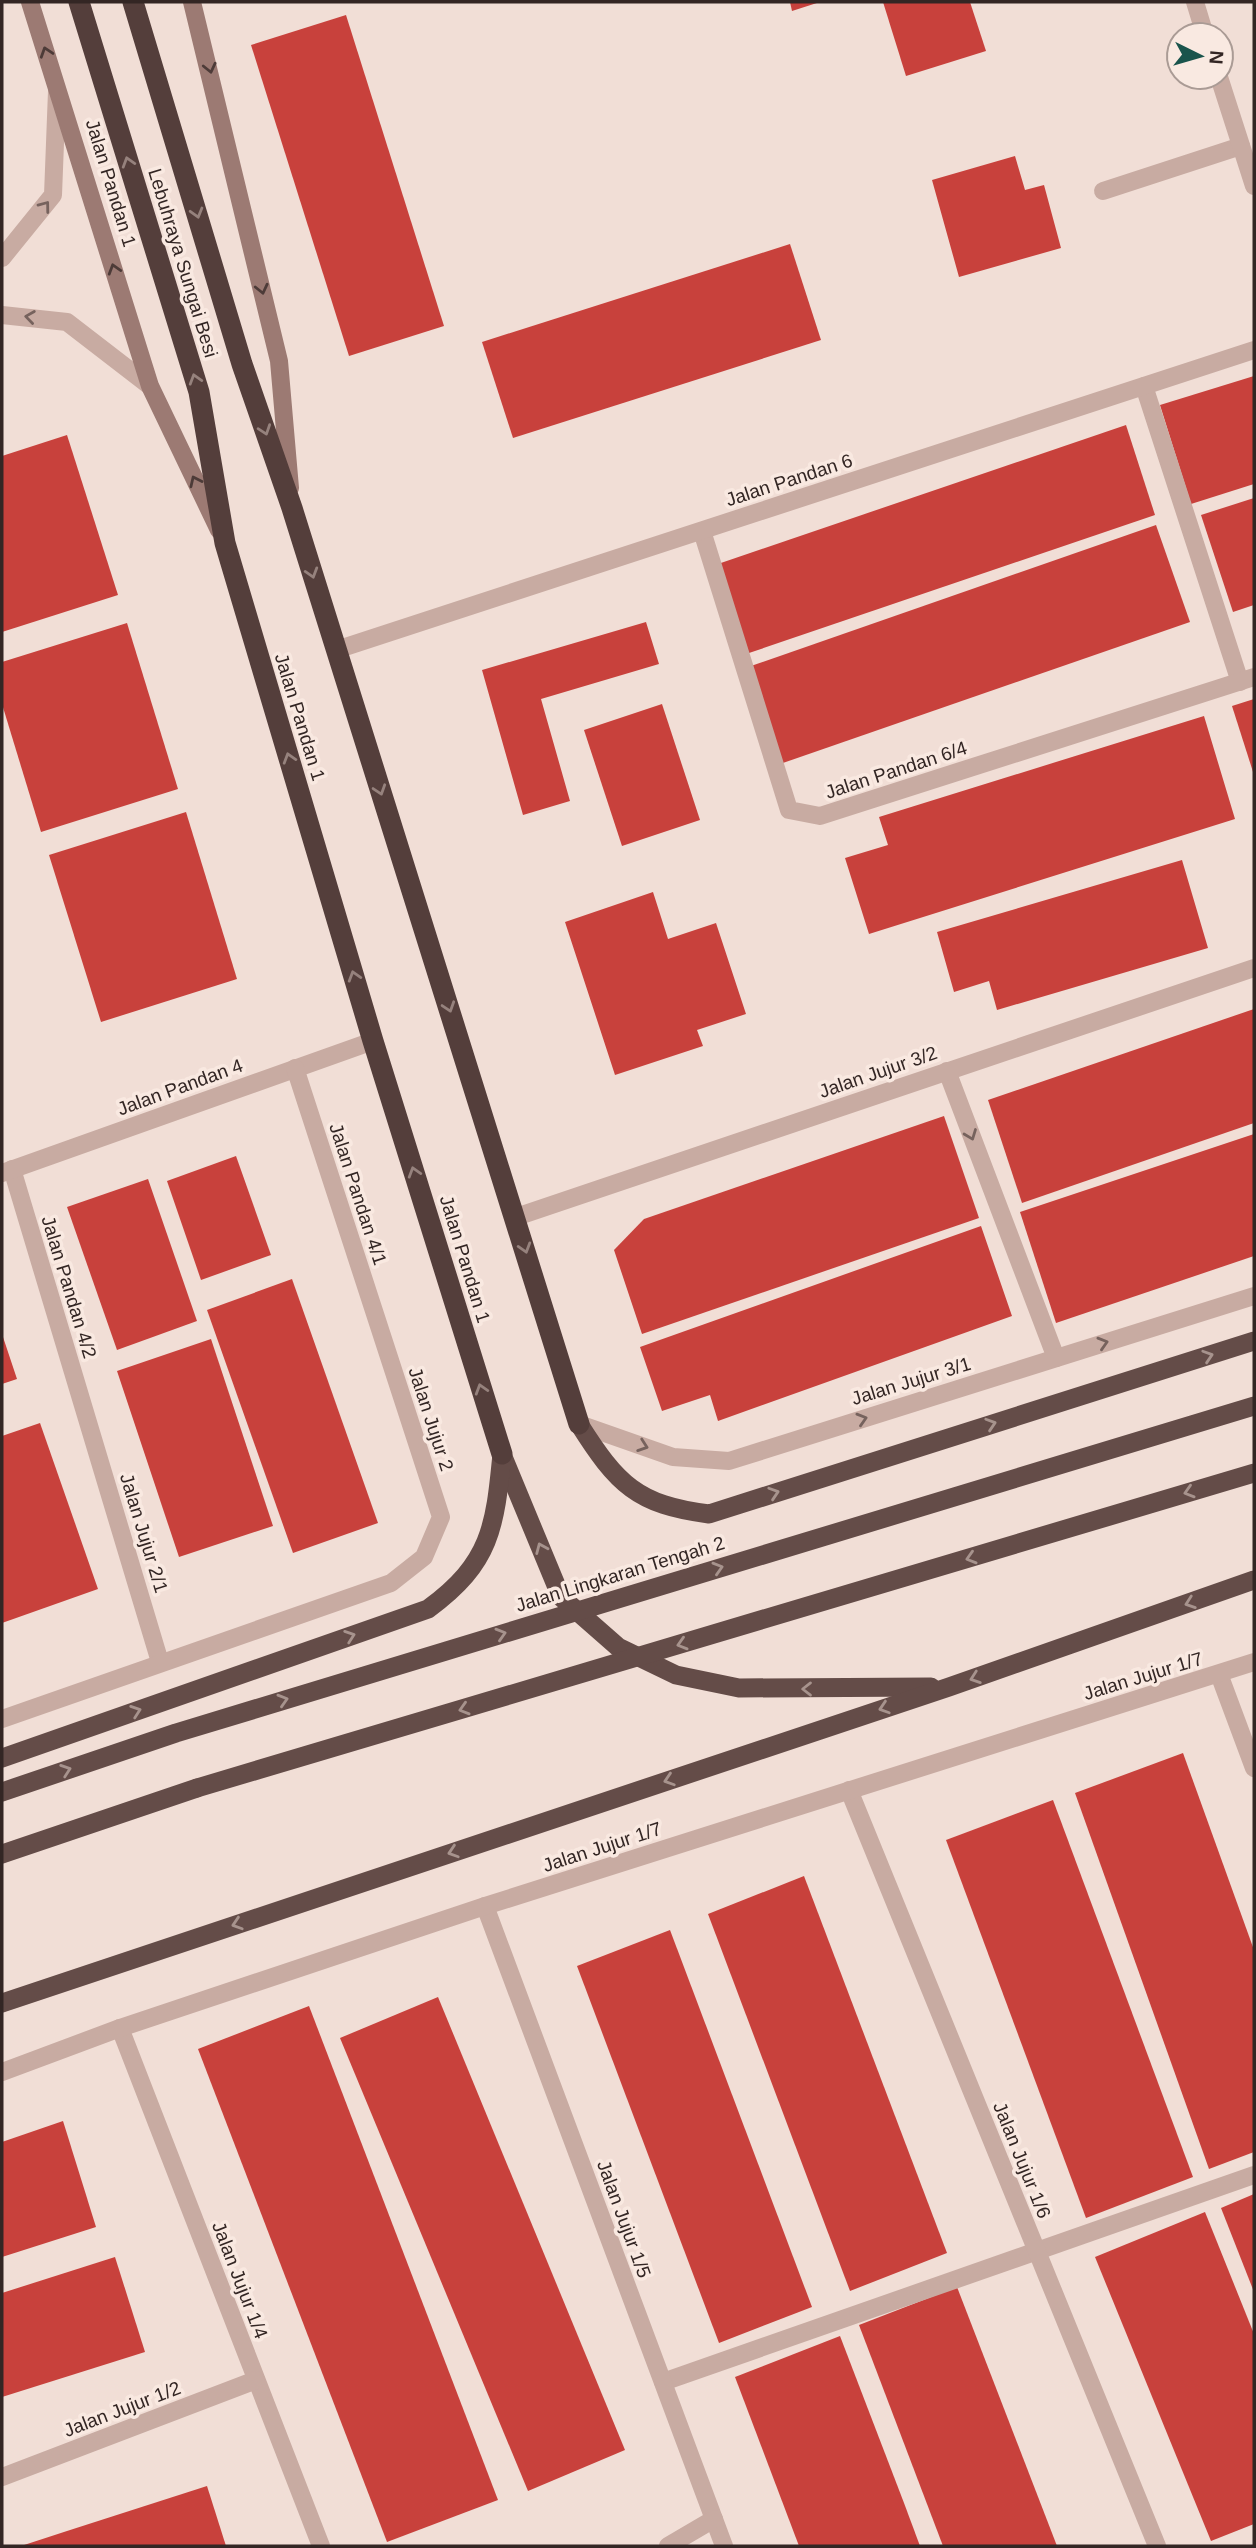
<svg xmlns="http://www.w3.org/2000/svg" width="1256" height="2548" viewBox="0 0 1256 2548" font-family="Arial,sans-serif">
  <style>
    .building { fill: #c8413c }
    .lines { fill: none; stroke-linecap: round; stroke-linejoin: round }
    .service { stroke: #c8aba2; stroke-width: 18 }
    .minor { stroke: #c8aba2; stroke-width: 18 }
    .secondary { stroke: #9c7a73; stroke-width: 18 }
    .trunk { stroke: #644c48; stroke-width: 19 }
    .motorway { stroke: #543e3b; stroke-width: 21 }
    .trunk-bridge { stroke: #644c48; stroke-width: 19 }
    .oneway { stroke: #4d3b38 }
    .oneway2 { stroke: #96827d }
    .oneway3 { stroke: #76625d }
    .oneway4 { stroke: #a7938d }
    .labels { text-anchor: middle; dominant-baseline: central; stroke-width: 7; stroke-linejoin: round; paint-order: stroke }
    .street-label { font-size: 19px; fill: #332624; stroke: #f9e9e1 }
  </style>
  <rect width="100%" height="100%" fill="#f1ded6"/>
  <!-- building -->
  <g class="building">
    <polygon points="790,2 820,2 792,11"/>
    <polygon points="883,2 970,2 986,51 906,76"/>
    <polygon points="346,15 444,326 349,356 251,45"/>
    <polygon points="1015,156 1025,190 1044,185 1061,248 959,277 932,180"/>
    <polygon points="790,244 821,340 513,438 482,342"/>
    <polygon points="1254,376 1254,484 1191,504 1160,405"/>
    <polygon points="1126,425 1155,515 746,654 715,565"/>
    <polygon points="67,435 118,595 2,632 2,456"/>
    <polygon points="1254,498 1254,605 1233,612 1201,515"/>
    <polygon points="1156,525 1190,622 780,764 748,667"/>
    <polygon points="646,622 659,664 541,699 570,801 523,815 482,670"/>
    <polygon points="127,623 178,789 41,832 2,704 2,662"/>
    <polygon points="1254,699 1254,775 1232,706"/>
    <polygon points="662,704 700,820 622,846 584,730"/>
    <polygon points="1204,716 1235,819 869,934 845,858 888,845 879,817"/>
    <polygon points="186,812 237,979 101,1022 49,855"/>
    <polygon points="1182,860 1208,948 997,1010 989,981 954,992 937,932"/>
    <polygon points="653,892 668,939 716,923 746,1014 697,1030 703,1046 615,1075 565,922"/>
    <polygon points="1254,1009 1254,1123 1022,1203 988,1100"/>
    <polygon points="944,1116 979,1218 642,1334 614,1250 644,1219"/>
    <polygon points="1254,1134 1254,1256 1056,1323 1020,1212"/>
    <polygon points="236,1156 271,1255 201,1280 167,1181"/>
    <polygon points="148,1179 197,1321 117,1350 67,1207"/>
    <polygon points="981,1226 1012,1316 718,1421 710,1395 662,1411 640,1347"/>
    <polygon points="292,1279 378,1523 293,1553 207,1310"/>
    <polygon points="2,1334 17,1379 2,1384"/>
    <polygon points="211,1339 273,1526 179,1557 117,1371"/>
    <polygon points="40,1423 98,1589 2,1623 2,1436"/>
    <polygon points="1183,1753 1254,1950 1254,2152 1209,2169 1075,1793"/>
    <polygon points="1053,1800 1193,2177 1086,2218 946,1840"/>
    <polygon points="804,1876 947,2253 850,2291 708,1914"/>
    <polygon points="670,1930 812,2307 719,2343 577,1966"/>
    <polygon points="438,1997 625,2450 528,2491 340,2038"/>
    <polygon points="309,2006 498,2500 387,2542 198,2049"/>
    <polygon points="63,2121 96,2227 2,2257 2,2142"/>
    <polygon points="1254,2194 1254,2292 1221,2208"/>
    <polygon points="1205,2212 1254,2334 1254,2524 1211,2541 1095,2257"/>
    <polygon points="115,2257 145,2352 2,2397 2,2293"/>
    <polygon points="957,2287 1057,2546 943,2546 859,2325"/>
    <polygon points="840,2336 904,2503 920,2546 799,2546 735,2377"/>
    <polygon points="207,2486 226,2546 21,2546 67,2531"/>
  </g>
  <g class="lines">
    <!-- service -->
    <g class="service">
      <polyline points="1103,191 1241,146"/>
      <polyline points="1144,386 1240,682"/>
      <polyline points="947,1071 1056,1358"/>
      <polyline points="663,2382 1254,2175"/>
    </g>
    <!-- minor -->
    <g class="minor">
      <polyline points="1195,2 1205,35"/>
      <polyline points="1219,77 1254,186"/>
      <polyline points="2,258 53,195 57,91"/>
      <polyline points="2,315 67,322 150,386"/>
      <polyline points="702,531 789,810 820,816 1254,677"/>
      <polyline points="336,650 1254,350"/>
      <polyline points="12,1169 160,1662"/>
      <polyline points="2,1173 373,1041"/>
      <polyline points="516,1217 1254,968"/>
      <polyline points="579,1424 673,1457 729,1461 1254,1296"/>
      <polyline points="1219,1674 1254,1768"/>
      <polyline points="2,1719 391,1583 424,1557 441,1517 295,1068"/>
      <polyline points="849,1790 1157,2546"/>
      <polyline points="485,1906 724,2546"/>
      <polyline points="120,2028 321,2546"/>
      <polyline points="2,2072 120,2028 485,1906 1254,1662"/>
      <polyline points="2,2477 256,2380"/>
      <polyline points="668,2546 714,2519"/>
    </g>
    <!-- secondary -->
    <g class="secondary">
      <polyline points="30,2 150,386 219,530"/>
      <polyline points="192,2 279,361 290,488"/>
    </g>
    <!-- trunk -->
    <g class="trunk">
      <path d="M 579,1424 C 617,1484 637,1505 709,1514 L 1254,1341"/>
      <polyline points="503,1457 561,1597 618,1647 676,1675 739,1688 931,1687"/>
      <path d="M 2,1758 L 428,1609 C 491,1563 495,1527 502,1454"/>
      <polyline points="2,1854 197,1788"/>
      <polyline points="2,2003 949,1687 1254,1580"/>
    </g>
    <!-- motorway -->
    <g class="motorway">
      <polyline points="79,2 199,392 225,543 373,1041 502,1454"/>
      <polyline points="133,2 242,364 292,508 579,1424"/>
    </g>
    <!-- trunk-bridge -->
    <g class="trunk-bridge">
      <polyline points="197,1788 1254,1473"/>
      <polyline points="2,1792 176,1733 1254,1406"/>
    </g>
  </g>
  <!-- one-way arrows -->
  <defs><path id="oneway-chevron" d="M-2-3.5L2.5 0L-2 3.5" fill="none" stroke-width="1.6" stroke-linecap="round" stroke-linejoin="round" transform="scale(1.75)"/></defs>
  <g class="oneway">
    <use href="#oneway-chevron" transform="translate(46 52) rotate(-108)"/>
    <use href="#oneway-chevron" transform="translate(210 68) rotate(77)"/>
    <use href="#oneway-chevron" transform="translate(114 269) rotate(-107)"/>
    <use href="#oneway-chevron" transform="translate(262 289) rotate(77)"/>
    <use href="#oneway-chevron" transform="translate(195 481) rotate(-115)"/>
  </g>
  <g class="oneway2">
    <use href="#oneway-chevron" transform="translate(128 162) rotate(-107)"/>
    <use href="#oneway-chevron" transform="translate(197 213) rotate(74)"/>
    <use href="#oneway-chevron" transform="translate(195 379) rotate(-107)"/>
    <use href="#oneway-chevron" transform="translate(265 430) rotate(71)"/>
    <use href="#oneway-chevron" transform="translate(312 573) rotate(73)"/>
    <use href="#oneway-chevron" transform="translate(289 758) rotate(-107)"/>
    <use href="#oneway-chevron" transform="translate(380 790) rotate(72)"/>
    <use href="#oneway-chevron" transform="translate(354 976) rotate(-107)"/>
    <use href="#oneway-chevron" transform="translate(449 1007) rotate(72)"/>
    <use href="#oneway-chevron" transform="translate(414 1172) rotate(-107)"/>
    <use href="#oneway-chevron" transform="translate(525 1248) rotate(73)"/>
    <use href="#oneway-chevron" transform="translate(481 1389) rotate(-107)"/>
  </g>
  <g class="oneway3">
    <use href="#oneway-chevron" transform="translate(45 206) rotate(-53)"/>
    <use href="#oneway-chevron" transform="translate(30 317) rotate(-172)"/>
    <use href="#oneway-chevron" transform="translate(971 1135) rotate(69)"/>
    <use href="#oneway-chevron" transform="translate(1103 1343) rotate(-17)"/>
    <use href="#oneway-chevron" transform="translate(862 1419) rotate(-17)"/>
    <use href="#oneway-chevron" transform="translate(643 1446) rotate(19)"/>
  </g>
  <g class="oneway4">
    <use href="#oneway-chevron" transform="translate(1208 1356) rotate(-18)"/>
    <use href="#oneway-chevron" transform="translate(991 1424) rotate(-18)"/>
    <use href="#oneway-chevron" transform="translate(1189 1492) rotate(163)"/>
    <use href="#oneway-chevron" transform="translate(774 1493) rotate(-18)"/>
    <use href="#oneway-chevron" transform="translate(541 1548) rotate(-113)"/>
    <use href="#oneway-chevron" transform="translate(971 1558) rotate(163)"/>
    <use href="#oneway-chevron" transform="translate(718 1568) rotate(-17)"/>
    <use href="#oneway-chevron" transform="translate(1190 1603) rotate(161)"/>
    <use href="#oneway-chevron" transform="translate(501 1634) rotate(-17)"/>
    <use href="#oneway-chevron" transform="translate(350 1636) rotate(-19)"/>
    <use href="#oneway-chevron" transform="translate(682 1644) rotate(163)"/>
    <use href="#oneway-chevron" transform="translate(975 1678) rotate(161)"/>
    <use href="#oneway-chevron" transform="translate(807 1689) rotate(-180)"/>
    <use href="#oneway-chevron" transform="translate(283 1700) rotate(-17)"/>
    <use href="#oneway-chevron" transform="translate(884 1708) rotate(162)"/>
    <use href="#oneway-chevron" transform="translate(464 1709) rotate(163)"/>
    <use href="#oneway-chevron" transform="translate(136 1711) rotate(-19)"/>
    <use href="#oneway-chevron" transform="translate(66 1770) rotate(-19)"/>
    <use href="#oneway-chevron" transform="translate(669 1780) rotate(162)"/>
    <use href="#oneway-chevron" transform="translate(453 1852) rotate(162)"/>
    <use href="#oneway-chevron" transform="translate(237 1924) rotate(162)"/>
  </g>
  <g class="labels">
    <!-- street labels -->
    <g class="street-label">
      <text transform="translate(111 183) rotate(73)">Jalan Pandan 1</text>
      <text transform="translate(183 263) rotate(73)">Lebuhraya Sungai Besi</text>
      <text transform="translate(789 480) rotate(-18)">Jalan Pandan 6</text>
      <text transform="translate(300 717) rotate(73)">Jalan Pandan 1</text>
      <text transform="translate(896 770) rotate(-18)">Jalan Pandan 6/4</text>
      <text transform="translate(878 1072) rotate(-19)">Jalan Jujur 3/2</text>
      <text transform="translate(180 1087) rotate(-20)">Jalan Pandan 4</text>
      <text transform="translate(358 1194) rotate(72)">Jalan Pandan 4/1</text>
      <text transform="translate(465 1259) rotate(73)">Jalan Pandan 1</text>
      <text transform="translate(69 1287) rotate(73)">Jalan Pandan 4/2</text>
      <text transform="translate(911 1381) rotate(-17)">Jalan Jujur 3/1</text>
      <text transform="translate(431 1419) rotate(72)">Jalan Jujur 2</text>
      <text transform="translate(144 1533) rotate(73)">Jalan Jujur 2/1</text>
      <text transform="translate(620 1574) rotate(-17)">Jalan Lingkaran Tengah 2</text>
      <text transform="translate(1143 1676) rotate(-17)">Jalan Jujur 1/7</text>
      <text transform="translate(602 1847) rotate(-18)">Jalan Jujur 1/7</text>
      <text transform="translate(1022 2160) rotate(68)">Jalan Jujur 1/6</text>
      <text transform="translate(624 2219) rotate(70)">Jalan Jujur 1/5</text>
      <text transform="translate(240 2280) rotate(69)">Jalan Jujur 1/4</text>
      <text transform="translate(122 2409) rotate(-21)">Jalan Jujur 1/2</text>
    </g>
  </g>
  <!-- border -->
  <rect width="1256" height="2548" fill="none" stroke="#332624" stroke-width="7"/>
  <!-- north arrow -->
  <g transform="translate(1200 56) rotate(95)"><circle r="33" fill="#f9e9e1" stroke="#aa9b95" stroke-width="2"/>
  <path d="M0-5L12 26L0 18L-12 26Z" fill="#1a544c"/>
  <text y="-10" font-size="19" font-weight="bold" text-anchor="middle" fill="#332624">N</text>
  </g>
</svg>
